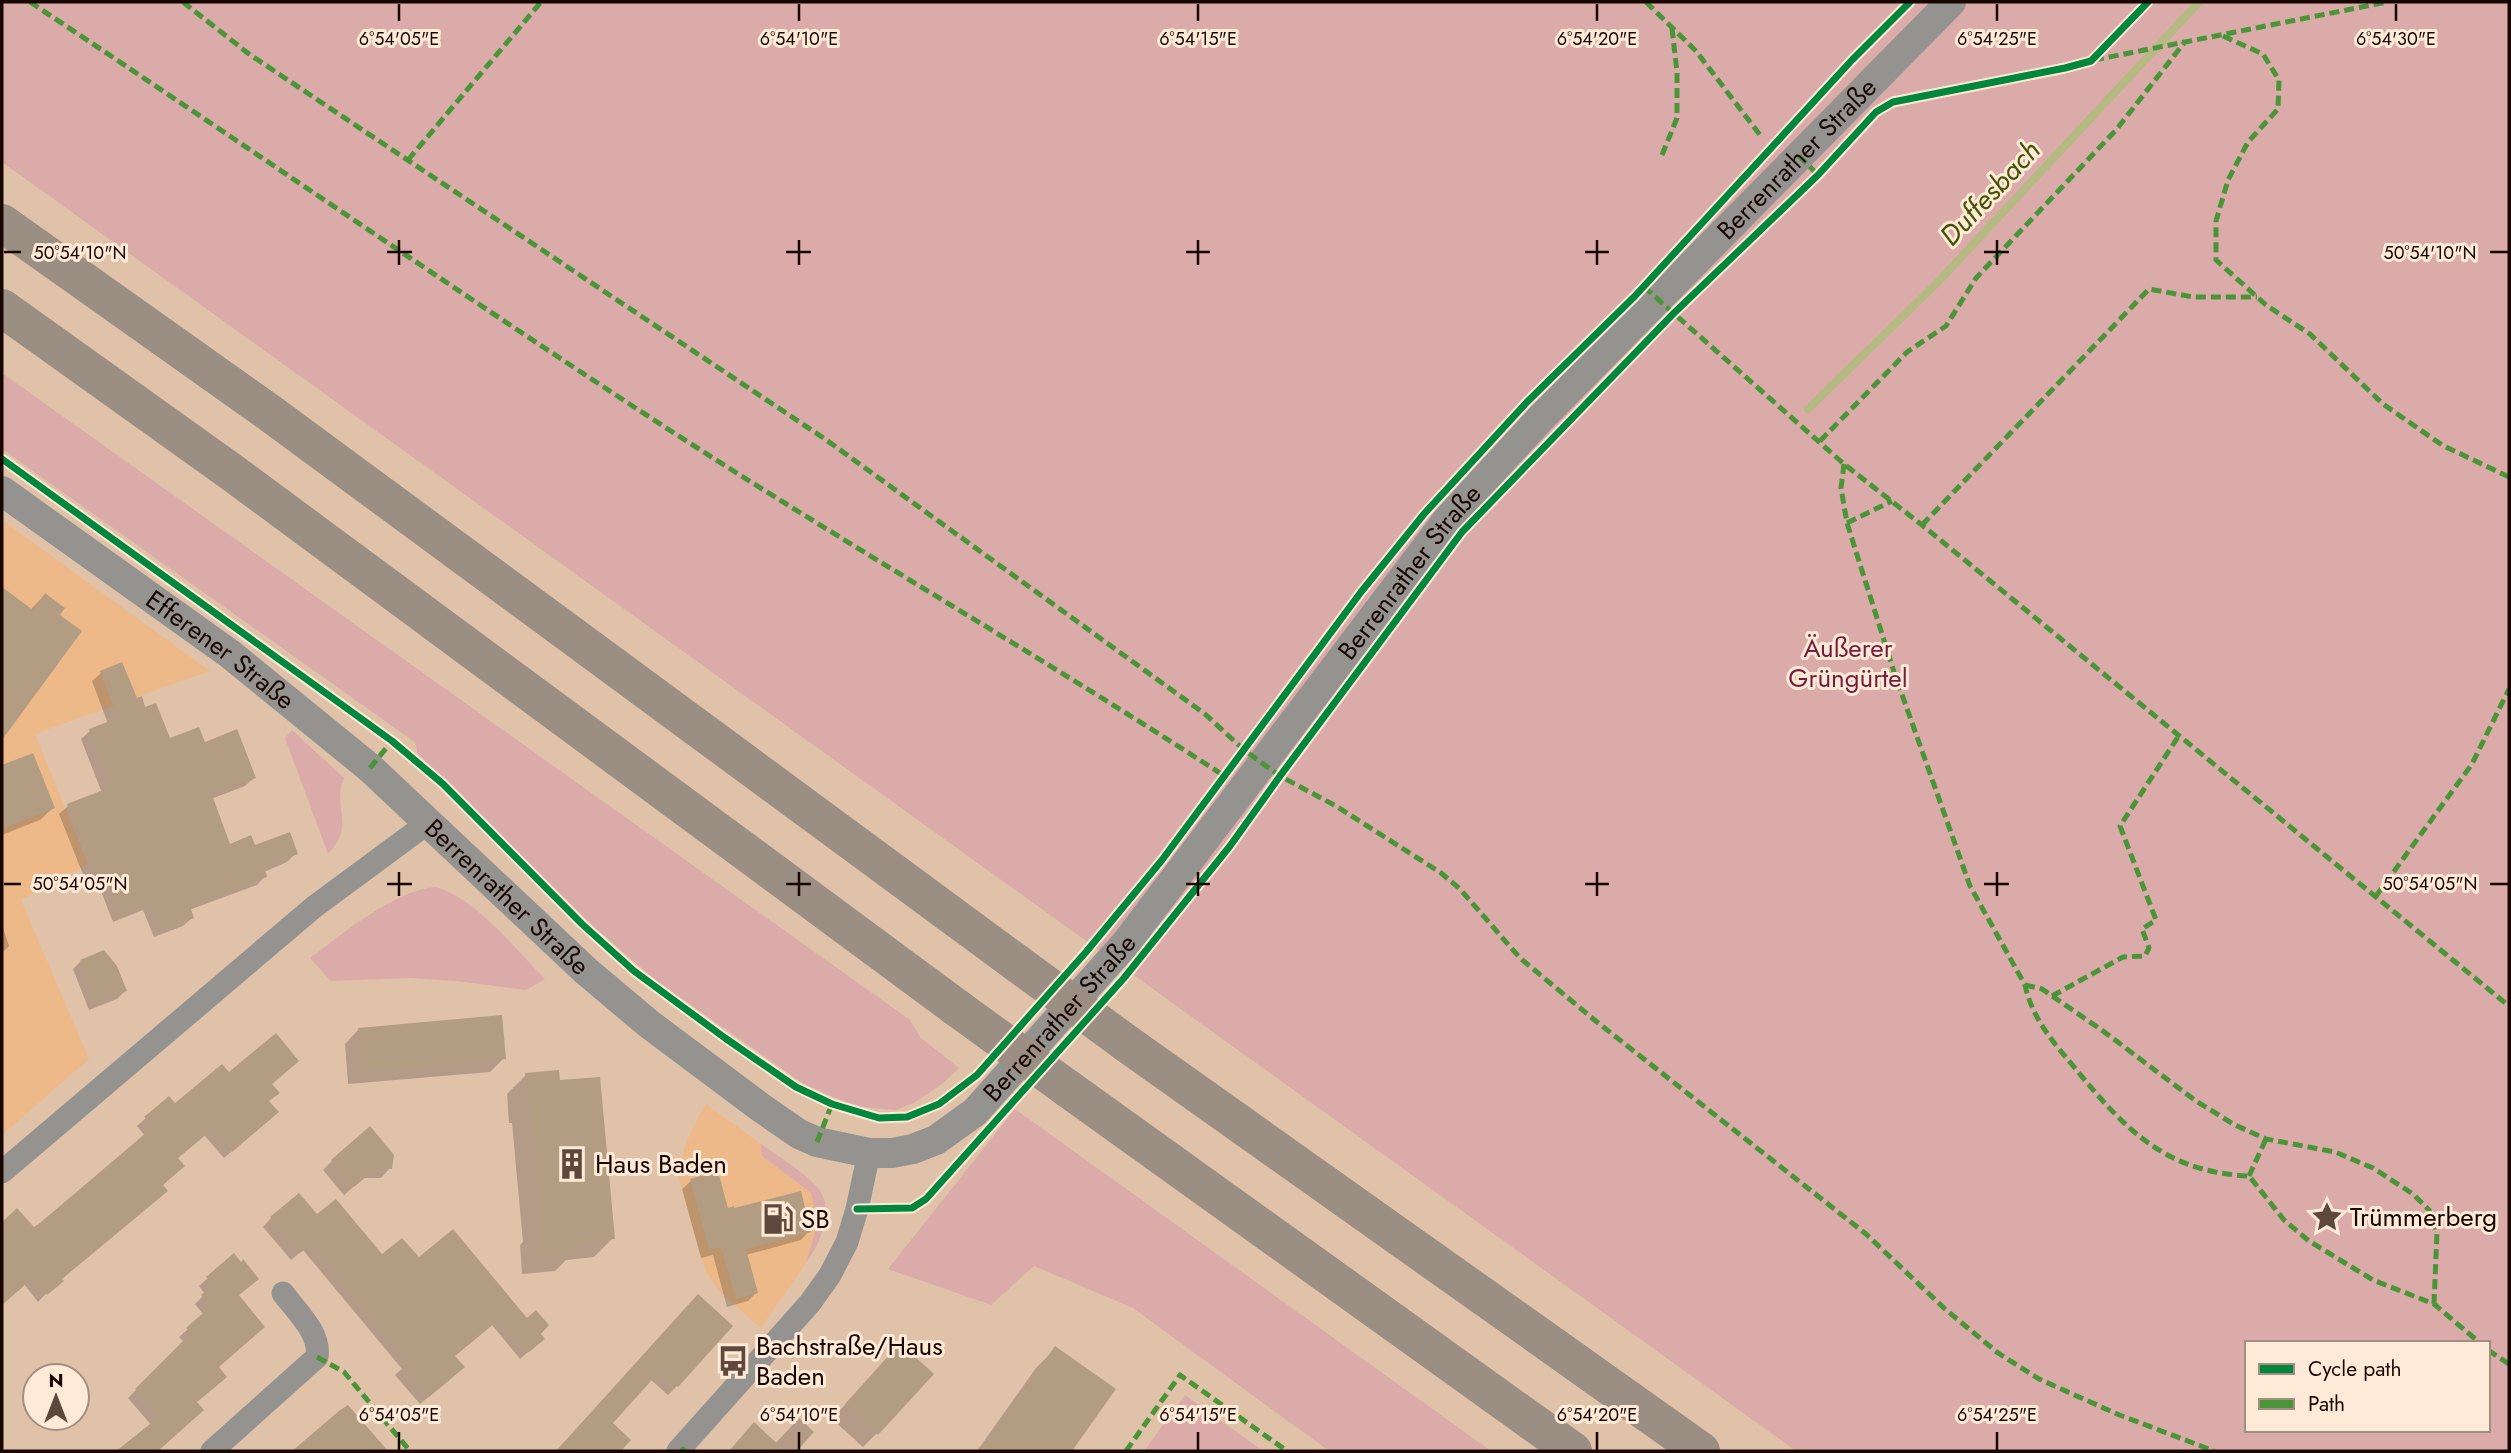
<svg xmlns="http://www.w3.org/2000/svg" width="2511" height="1453" viewBox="0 0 2511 1453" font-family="Jost,sans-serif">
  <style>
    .built { fill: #eeb989 }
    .green { fill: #daaba8; fill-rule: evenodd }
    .shadow { fill: #0003 }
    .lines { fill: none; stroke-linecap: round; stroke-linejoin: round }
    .stream { stroke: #b4ba82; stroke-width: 8 }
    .building { fill: #b29d82 }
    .minor { stroke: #959390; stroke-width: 23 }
    .tertiary { stroke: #959390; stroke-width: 30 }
    .motorway { stroke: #9b8f84; stroke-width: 38 }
    .motorway-bridge { stroke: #9b8f84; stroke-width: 38 }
    .quiet { stroke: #4b9539; stroke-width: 5; stroke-dasharray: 10 5; stroke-linecap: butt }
    .cycleway-casing { stroke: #ffead8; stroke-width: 11 }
    .cycleway { stroke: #00873e; stroke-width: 7 }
    .ticks { fill: none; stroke: #180700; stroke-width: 2.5 }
    .labels { text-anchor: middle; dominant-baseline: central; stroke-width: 6; stroke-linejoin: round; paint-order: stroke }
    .street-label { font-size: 26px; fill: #180700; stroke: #ffead8 }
    .park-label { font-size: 26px; fill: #751d3e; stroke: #ffead8 }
    .poi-label { font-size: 26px; fill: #180700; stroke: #ffead8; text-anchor: start }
    .water-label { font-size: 28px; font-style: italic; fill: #435505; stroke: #ffead8 }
    .ticks-label { font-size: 18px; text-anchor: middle; fill: #180700; stroke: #ffead8; stroke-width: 6; stroke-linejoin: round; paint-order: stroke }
  </style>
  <rect width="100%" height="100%" fill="#e0c2a9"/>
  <!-- built -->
  <g class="built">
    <polygon points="2,520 210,671 35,734 88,864 21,900 89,1059 2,1135"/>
    <polygon points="706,1104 761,1144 762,1156 811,1193 818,1222 806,1263 761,1328 722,1294 705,1271 679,1178 684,1149 693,1127"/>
  </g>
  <!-- green -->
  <g class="green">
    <path d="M 2,2 L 2509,2 L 2509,1451 L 1796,1451 L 2,162 ZM 2247,1343 L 2488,1343 L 2488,1430 L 2247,1430 Z"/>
    <polygon points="2,373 910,1020 920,1037 959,1068 942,1084 914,1103 896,1110 861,1107 833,1097 804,1084 655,980 593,926 417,753 416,743 2,449"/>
    <path d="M 292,730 L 344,778 C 331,810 357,823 328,854 L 285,738 Z"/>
    <path d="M 435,887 C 475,897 516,950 545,979 L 526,990 L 456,981 L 410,978 L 331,981 L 310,958 C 345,933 392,891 435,887 Z"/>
    <polygon points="1015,1109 1491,1451 1329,1451 1133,1308 1034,1266 991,1305 888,1269"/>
    <path d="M 761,1144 C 779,1157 802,1170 817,1187 C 836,1208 820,1244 806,1263 L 818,1222 L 811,1193 L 762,1156 Z"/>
    <polygon points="1185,1395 1263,1451 1144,1451"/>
  </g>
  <!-- shadow -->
  <g class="shadow">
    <polygon points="2,589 30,610 45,595 58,615 80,631 2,737"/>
    <polygon points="101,673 136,700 169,740 204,744 254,778 245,786 211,799 229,846 296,853 287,862 264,872 265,876 257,885 189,910 192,918 183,926 154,937 143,910 113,922 96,878 86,882 59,814 68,806 102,793 81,739 90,731 108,724 92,681"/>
    <polygon points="32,755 53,808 40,820 2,835 2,767"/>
    <polygon points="2,925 9,946 2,953"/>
    <polygon points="81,961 125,991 117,999 89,1010 73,969"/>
    <polygon points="359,1029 504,1058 490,1072 348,1084 345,1044"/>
    <polygon points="229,1074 270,1084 268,1120 224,1158 204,1135 176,1158 38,1302 24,1284 2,1304 2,1224 17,1211 33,1229 145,1136 137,1126 169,1098 175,1105"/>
    <polygon points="526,1075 559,1082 613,1238 594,1257 566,1260 555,1271 522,1274 520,1245 523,1242 512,1123 509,1123 507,1094"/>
    <polygon points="332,1161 390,1168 381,1178 364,1178 344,1195 323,1170"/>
    <polygon points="691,1181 727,1210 809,1231 801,1240 746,1255 756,1293 748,1301 727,1307 713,1255 701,1258 682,1189"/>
    <polygon points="317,1217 382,1257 419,1260 538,1334 534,1347 520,1359 492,1325 453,1357 454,1376 420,1404 395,1375 402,1369 303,1250 291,1260 263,1227 271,1218"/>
    <polygon points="233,1256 237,1296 217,1367 196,1402 194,1418 157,1451 121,1451 152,1426 128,1398 184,1342 179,1337 204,1315 195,1304 205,1294 199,1286"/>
    <polygon points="689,1306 677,1386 668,1395 650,1379 610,1424 629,1440 619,1451 557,1451"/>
    <polygon points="1055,1349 1113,1389 1070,1451 977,1451 1036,1368"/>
    <polygon points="886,1360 877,1433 863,1447 832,1419"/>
    <polygon points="799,1418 814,1432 797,1451 730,1451 747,1432 775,1444"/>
  </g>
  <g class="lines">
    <!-- stream -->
    <polyline class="stream" points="1808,409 1937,283 2199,2"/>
  </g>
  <!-- building -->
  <g class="building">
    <polygon points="2,587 33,610 45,593 65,608 60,615 82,631 2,740"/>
    <polygon points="122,662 137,698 142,696 145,707 156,703 170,738 199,727 205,742 237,729 256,778 212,795 230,844 251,835 255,845 290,832 298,854 264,867 267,877 190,906 194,918 162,930 152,903 122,915 105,871 95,875 67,804 111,787 89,729 118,718 100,671"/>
    <polygon points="33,753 55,808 2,829 2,765"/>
    <polygon points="104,950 117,966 127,991 97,1003 80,960"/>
    <polygon points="502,1015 506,1059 362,1071 358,1028"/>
    <polygon points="276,1033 299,1061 272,1084 280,1093 269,1101 279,1112 232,1152 213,1129 178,1158 185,1166 163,1185 168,1191 62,1279 64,1281 47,1295 33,1278 2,1305 2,1222 17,1208 34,1227 40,1223 153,1127 144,1117 169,1096 175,1103 222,1064 229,1072"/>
    <polygon points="559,1070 560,1080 600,1077 615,1239 575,1243 576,1253 541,1256 538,1224 541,1224 531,1105 528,1105 525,1073"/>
    <polygon points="370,1126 394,1155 392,1169 375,1169 354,1187 331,1160"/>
    <polygon points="718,1171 728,1208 734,1206 734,1208 801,1191 811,1232 746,1249 758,1293 736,1299 721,1247 709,1250 690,1179"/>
    <polygon points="299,1193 317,1214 336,1199 382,1254 402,1238 419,1257 453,1229 527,1318 536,1310 549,1325 541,1334 545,1339 529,1352 501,1318 455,1356 465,1367 429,1397 403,1365 409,1360 341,1281 343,1279 313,1243 300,1253 270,1217"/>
    <polygon points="234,1253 241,1262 243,1259 259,1279 239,1295 265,1327 219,1367 227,1377 197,1402 204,1410 158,1451 116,1451 159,1417 135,1389 191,1333 186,1328 211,1306 201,1295 213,1285 206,1277"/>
    <polygon points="698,1294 733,1326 678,1387 660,1371 613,1423 631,1440 621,1451 556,1451"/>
    <polygon points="900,1343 934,1374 878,1435 845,1404"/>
    <polygon points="1055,1346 1116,1389 1072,1451 981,1451"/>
    <polygon points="348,1405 388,1451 292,1451 339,1411"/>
    <polygon points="754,1422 785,1451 729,1451"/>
  </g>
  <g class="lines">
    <!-- minor -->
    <g class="minor">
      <polyline points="2,1172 314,907 429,822"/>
      <path d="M 212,1451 L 317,1357 C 321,1333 296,1311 283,1293"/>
      <polyline points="678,1451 810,1303 830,1275 847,1242 857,1209 869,1153"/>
    </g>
    <!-- tertiary -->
    <path class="tertiary" id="s1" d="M 2,491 L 230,654 L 370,768 L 586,971 L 649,1024 L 760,1107 L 799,1134 L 817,1142 L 869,1153 L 892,1153 L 913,1149 L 936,1140 L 975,1112 L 1126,943 L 1448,519 L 1540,419 L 1951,2"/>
    <!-- motorway -->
    <g class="motorway">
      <polyline points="2,223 267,411 1018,964"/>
      <polyline points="2,308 230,471 957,1008"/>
      <polyline points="1126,1043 1701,1451"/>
      <polyline points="1067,1088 1573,1451"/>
    </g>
    <!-- motorway-bridge -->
    <g class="motorway-bridge">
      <polyline points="1018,964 1126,1043"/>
      <polyline points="957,1008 1067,1088"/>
    </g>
    <!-- quiet -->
    <g class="quiet">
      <path d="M 30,2 C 229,134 425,270 625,401 C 822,531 1028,648 1226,777"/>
      <polyline points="183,2 249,54 825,439 1205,714 1244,750 1280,776 1336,806 1441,873 1460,889 1520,958 1597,1022 1866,1234 1945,1309 1998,1353 2039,1379 2117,1414 2214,1451"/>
      <polyline points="1646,2 1696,51 1760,135"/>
      <polyline points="2223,36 2263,54 2279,80 2278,109 2248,142 2228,180 2216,221 2216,260 2266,305 2310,334 2383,404 2442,445 2509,477"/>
      <polyline points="2094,60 2387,2"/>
      <polyline points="1662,155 1677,118 1677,72 1672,28"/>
      <polyline points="1799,156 1818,175"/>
      <polyline points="408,160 541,2"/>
      <polyline points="1644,287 1844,464 1922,525 2509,1006"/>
      <polyline points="1820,441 1907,352 1946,326 1976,278 2116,130 2184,43"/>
      <path d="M 1844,464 L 1841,488 L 1847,523 L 1894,672 L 1970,886 L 2025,985 C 2032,1018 2053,1042 2074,1067 C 2125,1129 2164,1172 2249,1176 L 2284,1220 L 2309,1241 L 2373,1280 L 2434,1304 L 2480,1343"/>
      <polyline points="1847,523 1892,501"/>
      <polyline points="1922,525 2149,289 2193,297 2257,297"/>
      <polyline points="370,768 392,741"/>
      <polyline points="2376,896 2472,764 2509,689"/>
      <polyline points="2025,985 2042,989 2103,1031 2196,1101 2235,1125 2266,1139 2335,1152 2373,1168 2413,1194 2429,1210 2437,1232 2434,1304"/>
      <polyline points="2052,996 2123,957 2145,956 2149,948 2142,929 2156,920 2120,826 2178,737"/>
      <polyline points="817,1142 832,1104"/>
      <polyline points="2249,1176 2266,1139"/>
      <polyline points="2488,1350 2509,1364"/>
      <polyline points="317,1357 344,1372 410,1451"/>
      <polyline points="681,1448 685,1451"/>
      <polyline points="1126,1451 1180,1375 1287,1451"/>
    </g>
    <defs>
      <g id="cycleway">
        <polyline points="2,459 392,741 443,784 582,924 634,971 725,1038 796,1087 832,1104 879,1118 907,1117 939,1104 977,1075 1086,952 1162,860 1361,592 1424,514 1527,402 1635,296 1852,60 1910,2"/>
        <polyline points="857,1209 912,1208 926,1199 1124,978 1230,846 1280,776 1462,532 1674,313 1818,175 1876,112 1893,102 2065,68 2091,61 2148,2"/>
      </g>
    </defs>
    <!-- cycleway casing -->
    <use href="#cycleway" class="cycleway-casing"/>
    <!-- cycleway -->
    <use href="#cycleway" class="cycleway"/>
  </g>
  <!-- ticks -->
  <path class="ticks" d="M 399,4 L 399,21M 799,4 L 799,21M 1198,4 L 1198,21M 1597,4 L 1597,21M 1997,4 L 1997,21M 2396,4 L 2396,21M 399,240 L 399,265M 799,240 L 799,265M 1198,240 L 1198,265M 1597,240 L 1597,265M 1997,240 L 1997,265M 4,252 L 21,252M 387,252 L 412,252M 786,252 L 811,252M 1186,252 L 1210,252M 1585,252 L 1609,252M 1984,252 L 2009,252M 2490,252 L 2508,252M 399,872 L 399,896M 799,872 L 799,896M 1198,872 L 1198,896M 1597,872 L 1597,896M 1997,872 L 1997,896M 4,884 L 21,884M 387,884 L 412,884M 786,884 L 811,884M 1186,884 L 1210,884M 1585,884 L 1609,884M 1984,884 L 2009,884M 2490,884 L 2508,884M 399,1432 L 399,1450M 799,1432 L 799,1450M 1198,1432 L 1198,1450M 1597,1432 L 1597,1450M 1997,1432 L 1997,1450"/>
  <!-- icons -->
  <defs>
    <symbol id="building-bare" viewBox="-9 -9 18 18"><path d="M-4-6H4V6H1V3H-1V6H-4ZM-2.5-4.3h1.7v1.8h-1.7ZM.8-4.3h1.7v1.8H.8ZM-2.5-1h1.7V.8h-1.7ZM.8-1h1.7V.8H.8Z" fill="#5e483b" stroke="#ffead8" stroke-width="2.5" paint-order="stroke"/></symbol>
    <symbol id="sight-bare" viewBox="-9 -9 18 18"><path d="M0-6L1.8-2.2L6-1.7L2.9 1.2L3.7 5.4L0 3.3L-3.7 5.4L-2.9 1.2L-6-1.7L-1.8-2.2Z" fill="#5e483b" stroke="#ffead8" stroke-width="2.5" paint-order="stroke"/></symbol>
    <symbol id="fuel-bare" viewBox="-9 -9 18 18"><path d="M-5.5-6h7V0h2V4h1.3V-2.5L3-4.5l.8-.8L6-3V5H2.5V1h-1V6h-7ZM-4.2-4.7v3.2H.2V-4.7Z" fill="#5e483b" stroke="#ffead8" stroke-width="2.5" paint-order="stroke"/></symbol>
    <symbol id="bus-bare" viewBox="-9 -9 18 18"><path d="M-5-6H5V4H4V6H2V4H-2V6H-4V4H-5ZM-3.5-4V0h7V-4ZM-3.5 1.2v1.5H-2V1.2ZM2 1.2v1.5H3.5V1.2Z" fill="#5e483b" stroke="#ffead8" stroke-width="2.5" paint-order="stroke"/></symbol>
  </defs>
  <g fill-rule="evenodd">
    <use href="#building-bare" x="550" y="1142" width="44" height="44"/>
    <use href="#sight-bare" x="2305" y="1195" width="44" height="44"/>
    <use href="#fuel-bare" x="756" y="1197" width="44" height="44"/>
    <use href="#bus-bare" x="711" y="1339" width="44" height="44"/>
  </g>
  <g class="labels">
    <!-- street labels -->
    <g class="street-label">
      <text stroke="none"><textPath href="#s1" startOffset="2476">Berrenrather Straße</textPath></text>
      <text stroke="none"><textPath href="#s1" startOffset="1909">Berrenrather Straße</textPath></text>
      <text stroke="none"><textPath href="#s1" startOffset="270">Efferener Straße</textPath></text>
      <text stroke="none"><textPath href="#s1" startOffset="649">Berrenrather Straße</textPath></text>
      <text stroke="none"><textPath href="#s1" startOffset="1342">Berrenrather Straße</textPath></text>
    </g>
    <!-- park labels -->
    <g class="park-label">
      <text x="1848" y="648">Äußerer<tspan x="1848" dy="30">Grüngürtel</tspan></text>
    </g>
    <!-- poi labels -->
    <g class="poi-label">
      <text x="595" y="1164">Haus Baden</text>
      <text x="2350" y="1217">Trümmerberg</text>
      <text x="801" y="1219">SB</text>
      <text x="756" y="1346">Bachstraße/Haus<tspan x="756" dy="30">Baden</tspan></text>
    </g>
    <!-- water labels -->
    <g class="water-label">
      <text transform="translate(1990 193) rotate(-47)">Duffesbach</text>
    </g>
  </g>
  <g class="ticks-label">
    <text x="399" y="45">6°54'05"E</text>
    <text x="799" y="45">6°54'10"E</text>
    <text x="1198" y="45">6°54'15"E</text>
    <text x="1597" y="45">6°54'20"E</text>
    <text x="1997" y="45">6°54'25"E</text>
    <text x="2396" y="45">6°54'30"E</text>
    <text x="80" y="259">50°54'10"N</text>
    <text x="2430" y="259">50°54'10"N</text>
    <text x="80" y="890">50°54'05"N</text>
    <text x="2430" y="890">50°54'05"N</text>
    <text x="399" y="1421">6°54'05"E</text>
    <text x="799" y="1421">6°54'10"E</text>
    <text x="1198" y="1421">6°54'15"E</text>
    <text x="1597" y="1421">6°54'20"E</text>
    <text x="1997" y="1421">6°54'25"E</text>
  </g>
  <!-- border -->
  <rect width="2511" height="1453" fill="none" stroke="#180700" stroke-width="7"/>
  <!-- legend -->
  <rect x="2245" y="1341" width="245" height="91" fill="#ffead8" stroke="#a38f82" stroke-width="2"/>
  <rect x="2259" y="1364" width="35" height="10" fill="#00873e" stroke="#a38f82" stroke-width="2"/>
  <text x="2308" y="1376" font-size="21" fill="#180700">Cycle path</text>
  <rect x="2259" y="1399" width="35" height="10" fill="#4b9539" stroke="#a38f82" stroke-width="2"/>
  <text x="2308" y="1411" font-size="21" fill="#180700">Path</text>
  <!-- north arrow -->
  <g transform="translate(56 1397)"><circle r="33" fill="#ffead8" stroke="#a38f82" stroke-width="2"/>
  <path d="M0-5L12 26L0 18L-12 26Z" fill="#5e483b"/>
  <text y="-10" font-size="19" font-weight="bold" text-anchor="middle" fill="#180700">N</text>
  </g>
</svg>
